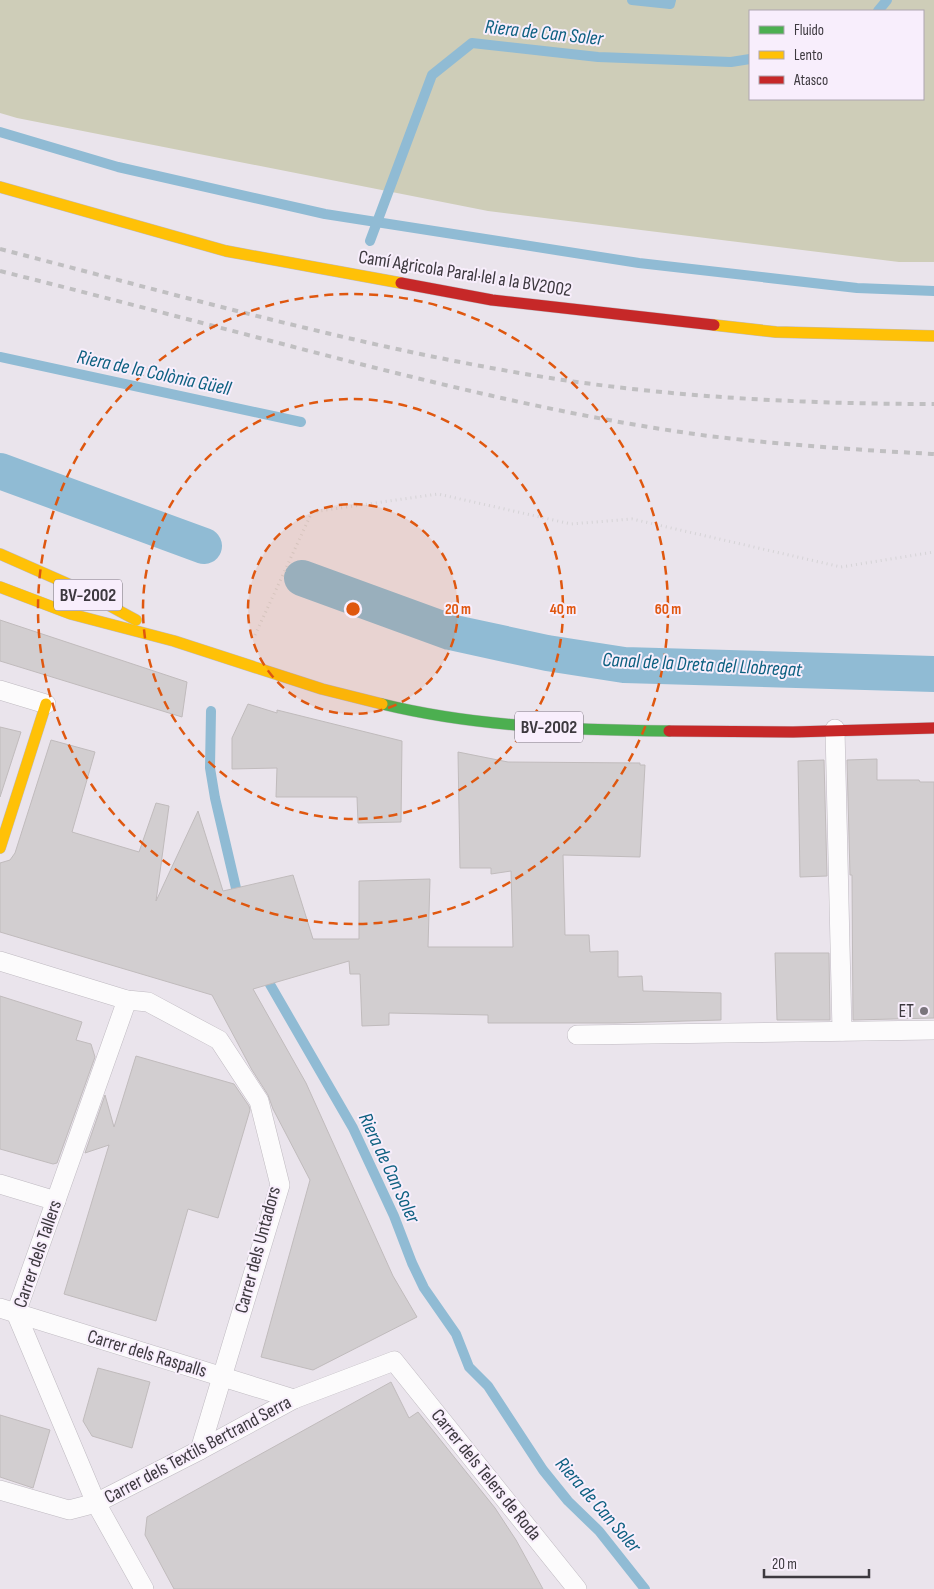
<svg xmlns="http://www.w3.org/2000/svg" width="934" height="1589" viewBox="0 0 934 1589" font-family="'Sofia Sans Condensed',sans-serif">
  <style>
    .garden { fill: #cecdb8; fill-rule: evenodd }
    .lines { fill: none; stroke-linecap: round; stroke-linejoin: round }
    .stream { stroke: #90bbd4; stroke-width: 10 }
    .canal { stroke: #90bbd4; stroke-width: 36 }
    .building { fill: #d2ced0; stroke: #c0bbbc }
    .lane-casing { stroke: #bfbac1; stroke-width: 20 }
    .fast-casing { stroke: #bfbac1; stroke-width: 12 }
    .slow-casing { stroke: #bfbac1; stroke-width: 12 }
    .jam-casing { stroke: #bfbac1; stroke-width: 12 }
    .path { stroke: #d5d3d6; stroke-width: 3; stroke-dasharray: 1 4; stroke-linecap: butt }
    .lane { stroke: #fcfbfc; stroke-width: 19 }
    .fast { stroke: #4caf50; stroke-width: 11 }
    .slow { stroke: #ffc107; stroke-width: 11 }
    .jam { stroke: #c62828; stroke-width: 11 }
    .rail { stroke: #c0bfc1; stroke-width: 4; stroke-dasharray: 6 6; stroke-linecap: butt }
    .ring { fill: none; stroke: #df570f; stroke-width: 2.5; stroke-dasharray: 9 6 }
    .poi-dot { fill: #7a757c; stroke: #f8eefc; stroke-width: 2 }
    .labels { text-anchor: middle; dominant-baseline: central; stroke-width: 4; stroke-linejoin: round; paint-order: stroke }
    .shield { fill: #f8eefc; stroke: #756f78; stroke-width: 1 }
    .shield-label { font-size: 18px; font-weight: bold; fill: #3d393f }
    .street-label { font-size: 19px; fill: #3d393f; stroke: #f8eefc }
    .poi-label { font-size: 19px; fill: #3d393f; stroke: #f8eefc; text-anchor: end }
    .water-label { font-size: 20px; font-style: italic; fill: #0d6080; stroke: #f8eefc }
    .centre { fill: #df570f; stroke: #f8eefc; stroke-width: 2.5 }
    .ring-label { font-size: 15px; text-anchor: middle; font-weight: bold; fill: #df570f; stroke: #f8eefc; stroke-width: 4; stroke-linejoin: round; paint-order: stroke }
  </style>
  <rect width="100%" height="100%" fill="#eae4ec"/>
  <!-- garden -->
  <path class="garden" d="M 0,0 L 934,0 L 934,262 L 899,262 L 488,211 L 17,118 L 0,113 ZM 750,11 L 923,11 L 923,99 L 750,99 Z"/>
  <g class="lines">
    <!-- stream -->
    <g class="stream">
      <polyline points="632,0 670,4 671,0"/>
      <polyline points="878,11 887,0"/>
      <polyline points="0,132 118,167 325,214 639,263 857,288 934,291"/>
      <polyline points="370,241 432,75 472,43 598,57 731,62 750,59"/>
      <polyline points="0,357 301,422"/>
      <polyline points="211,711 210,768 215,798 239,901"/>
      <polyline points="264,974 353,1128 394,1216 412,1263 424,1288 456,1334 469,1367 488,1386 543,1470 568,1501 599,1531 645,1589"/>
    </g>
    <!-- canal -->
    <g class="canal">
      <polyline points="0,471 204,546"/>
      <polyline points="302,578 450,632 547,653 624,665 934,674"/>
    </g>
  </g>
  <!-- building -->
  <g class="building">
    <polygon points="0,620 187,682 182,717 0,661"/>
    <polygon points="248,704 277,713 277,710 402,741 401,822 358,823 357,797 276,797 277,768 232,769 232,738"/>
    <polygon points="0,727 21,732 0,797"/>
    <polygon points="51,740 95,752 72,832 139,852 156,803 169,806 156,901 198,811 223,891 293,875 313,939 359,939 359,881 430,879 428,947 513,947 511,871 491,874 491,868 460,868 458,752 508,762 640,763 640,765 645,765 640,857 563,855 565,935 589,935 590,952 618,951 618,977 642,976 643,991 721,993 721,1020 614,1023 488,1023 488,1015 389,1013 389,1025 362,1026 360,974 350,974 349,961 253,989 306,1083 393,1276 417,1317 313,1370 261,1357 310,1180 273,1109 268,1095 252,1070 212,995 0,932 0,863 10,860 15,853"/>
    <polygon points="877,759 877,780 919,780 920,782 934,782 934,1018 853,1020 852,875 850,875 847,760"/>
    <polygon points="824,760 827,876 800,877 798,761"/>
    <polygon points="775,953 829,953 830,1020 777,1020"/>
    <polygon points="0,996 82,1022 76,1040 91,1044 95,1057 57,1163 53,1164 0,1149"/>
    <polygon points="136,1056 234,1084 249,1106 250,1110 218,1218 188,1209 156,1321 64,1294 109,1145 85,1153 105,1095 114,1127"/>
    <polygon points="98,1368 150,1382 132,1448 92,1436 83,1421"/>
    <polygon points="391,1382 409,1418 418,1412 495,1508 516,1540 543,1589 174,1589 145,1535 147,1517"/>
    <polygon points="0,1415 50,1430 33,1488 0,1477"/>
  </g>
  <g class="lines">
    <defs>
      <g id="lane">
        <polyline points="0,690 46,704"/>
        <polyline points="835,729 842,1031"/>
        <polyline points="0,961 127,1000 148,1002 219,1040 259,1101 280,1185 200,1450"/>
        <polyline points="127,1000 16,1313 96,1503 144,1589"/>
        <polyline points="577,1035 934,1030"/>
        <polyline points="0,1184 56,1201"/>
        <polyline points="0,1308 294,1399"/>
        <polyline points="0,1490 69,1510 96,1503 200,1450 294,1399 394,1361 577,1589"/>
      </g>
      <path id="fast" d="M 382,704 C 476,727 573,730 669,731"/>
      <g id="slow">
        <polyline points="0,187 226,251 401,283"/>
        <polyline points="714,325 776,332 934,336"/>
        <polyline points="0,554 75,587 136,620"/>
        <polyline points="0,587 71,614 174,641 322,689 382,704"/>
        <polyline points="0,848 46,704"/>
      </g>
      <g id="jam">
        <polyline points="401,283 492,300 714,325"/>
        <polyline points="669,731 793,732 934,728"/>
      </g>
    </defs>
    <!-- lane casing -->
    <use href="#lane" class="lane-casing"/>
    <!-- fast casing -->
    <use href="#fast" class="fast-casing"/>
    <!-- slow casing -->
    <use href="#slow" class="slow-casing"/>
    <!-- jam casing -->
    <use href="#jam" class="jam-casing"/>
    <!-- path -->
    <polyline class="path" points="255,635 312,512 438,494 571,524 632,519 841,567 934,552"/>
    <!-- lane -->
    <use href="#lane" class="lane"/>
    <!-- fast -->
    <use href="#fast" class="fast"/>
    <!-- slow -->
    <use href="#slow" class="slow"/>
    <!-- jam -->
    <use href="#jam" class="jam"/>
    <!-- rail -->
    <g class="rail">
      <path d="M 0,249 C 186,297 372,351 563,380 C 685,398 810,404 934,404"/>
      <path d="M 0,271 C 116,300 232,331 348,361 C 467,391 588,420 709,436 C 784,445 859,450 934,454"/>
    </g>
  </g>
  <!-- distance rings -->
  <circle cx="353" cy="609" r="105" fill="#df570f" fill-opacity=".12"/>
  <g class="ring">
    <circle cx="353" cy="609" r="105"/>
    <circle cx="353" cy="609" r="210"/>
    <circle cx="353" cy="609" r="315"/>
  </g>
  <!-- markers -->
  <circle class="poi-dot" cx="924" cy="1011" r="5"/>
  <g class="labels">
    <!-- shield labels -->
    <g class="shield">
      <rect x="54" y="579.5" width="68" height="31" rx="4"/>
      <rect x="515" y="711.5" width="68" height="31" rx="4"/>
    </g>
    <g class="shield-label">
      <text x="88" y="595">BV-2002</text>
      <text x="549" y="727">BV-2002</text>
    </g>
    <!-- street labels -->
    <g class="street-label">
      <text transform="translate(465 274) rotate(9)">Camí Agricola Paral·lel a la BV2002</text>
      <text transform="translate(258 1250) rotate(-75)">Carrer dels Untadors</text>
      <text transform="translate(38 1254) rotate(-71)">Carrer dels Tallers</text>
      <text transform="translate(147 1354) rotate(17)">Carrer dels Raspalls</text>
      <text transform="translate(198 1450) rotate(-28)">Carrer dels Textils Bertrand Serra</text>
      <text transform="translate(486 1475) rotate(51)">Carrer dels Telers de Roda</text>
    </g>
    <!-- poi labels -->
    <g class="poi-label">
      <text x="914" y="1011">ET</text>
    </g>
    <!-- water labels -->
    <g class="water-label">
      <text transform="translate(544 33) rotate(6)">Riera de Can Soler</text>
      <text transform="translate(154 373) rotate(12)">Riera de la Colònia Güell</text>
      <text transform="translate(702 665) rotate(3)">Canal de la Dreta del Llobregat</text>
      <text transform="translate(389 1168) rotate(65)">Riera de Can Soler</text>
      <text transform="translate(598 1505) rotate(49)">Riera de Can Soler</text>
    </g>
  </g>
  <circle cx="353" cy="609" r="8" class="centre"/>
  <g class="ring-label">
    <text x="458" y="614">20 m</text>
    <text x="563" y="614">40 m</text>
    <text x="668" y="614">60 m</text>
  </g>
  <!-- legend -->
  <rect x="749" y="10" width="175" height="90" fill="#f8eefc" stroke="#ada6b0"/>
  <rect x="759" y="26" width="25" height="8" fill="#4caf50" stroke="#ada6b0"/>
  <text x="794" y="35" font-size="15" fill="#3d393f">Fluido</text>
  <rect x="759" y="51" width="25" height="8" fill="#ffc107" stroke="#ada6b0"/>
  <text x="794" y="60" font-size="15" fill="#3d393f">Lento</text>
  <rect x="759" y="76" width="25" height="8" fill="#c62828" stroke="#ada6b0"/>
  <text x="794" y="85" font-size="15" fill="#3d393f">Atasco</text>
  <!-- scale -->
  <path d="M764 1569v8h105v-8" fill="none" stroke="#3d393f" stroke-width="2.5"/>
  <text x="772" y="1569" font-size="15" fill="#3d393f" stroke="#f8eefc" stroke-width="4" paint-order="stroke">20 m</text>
</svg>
